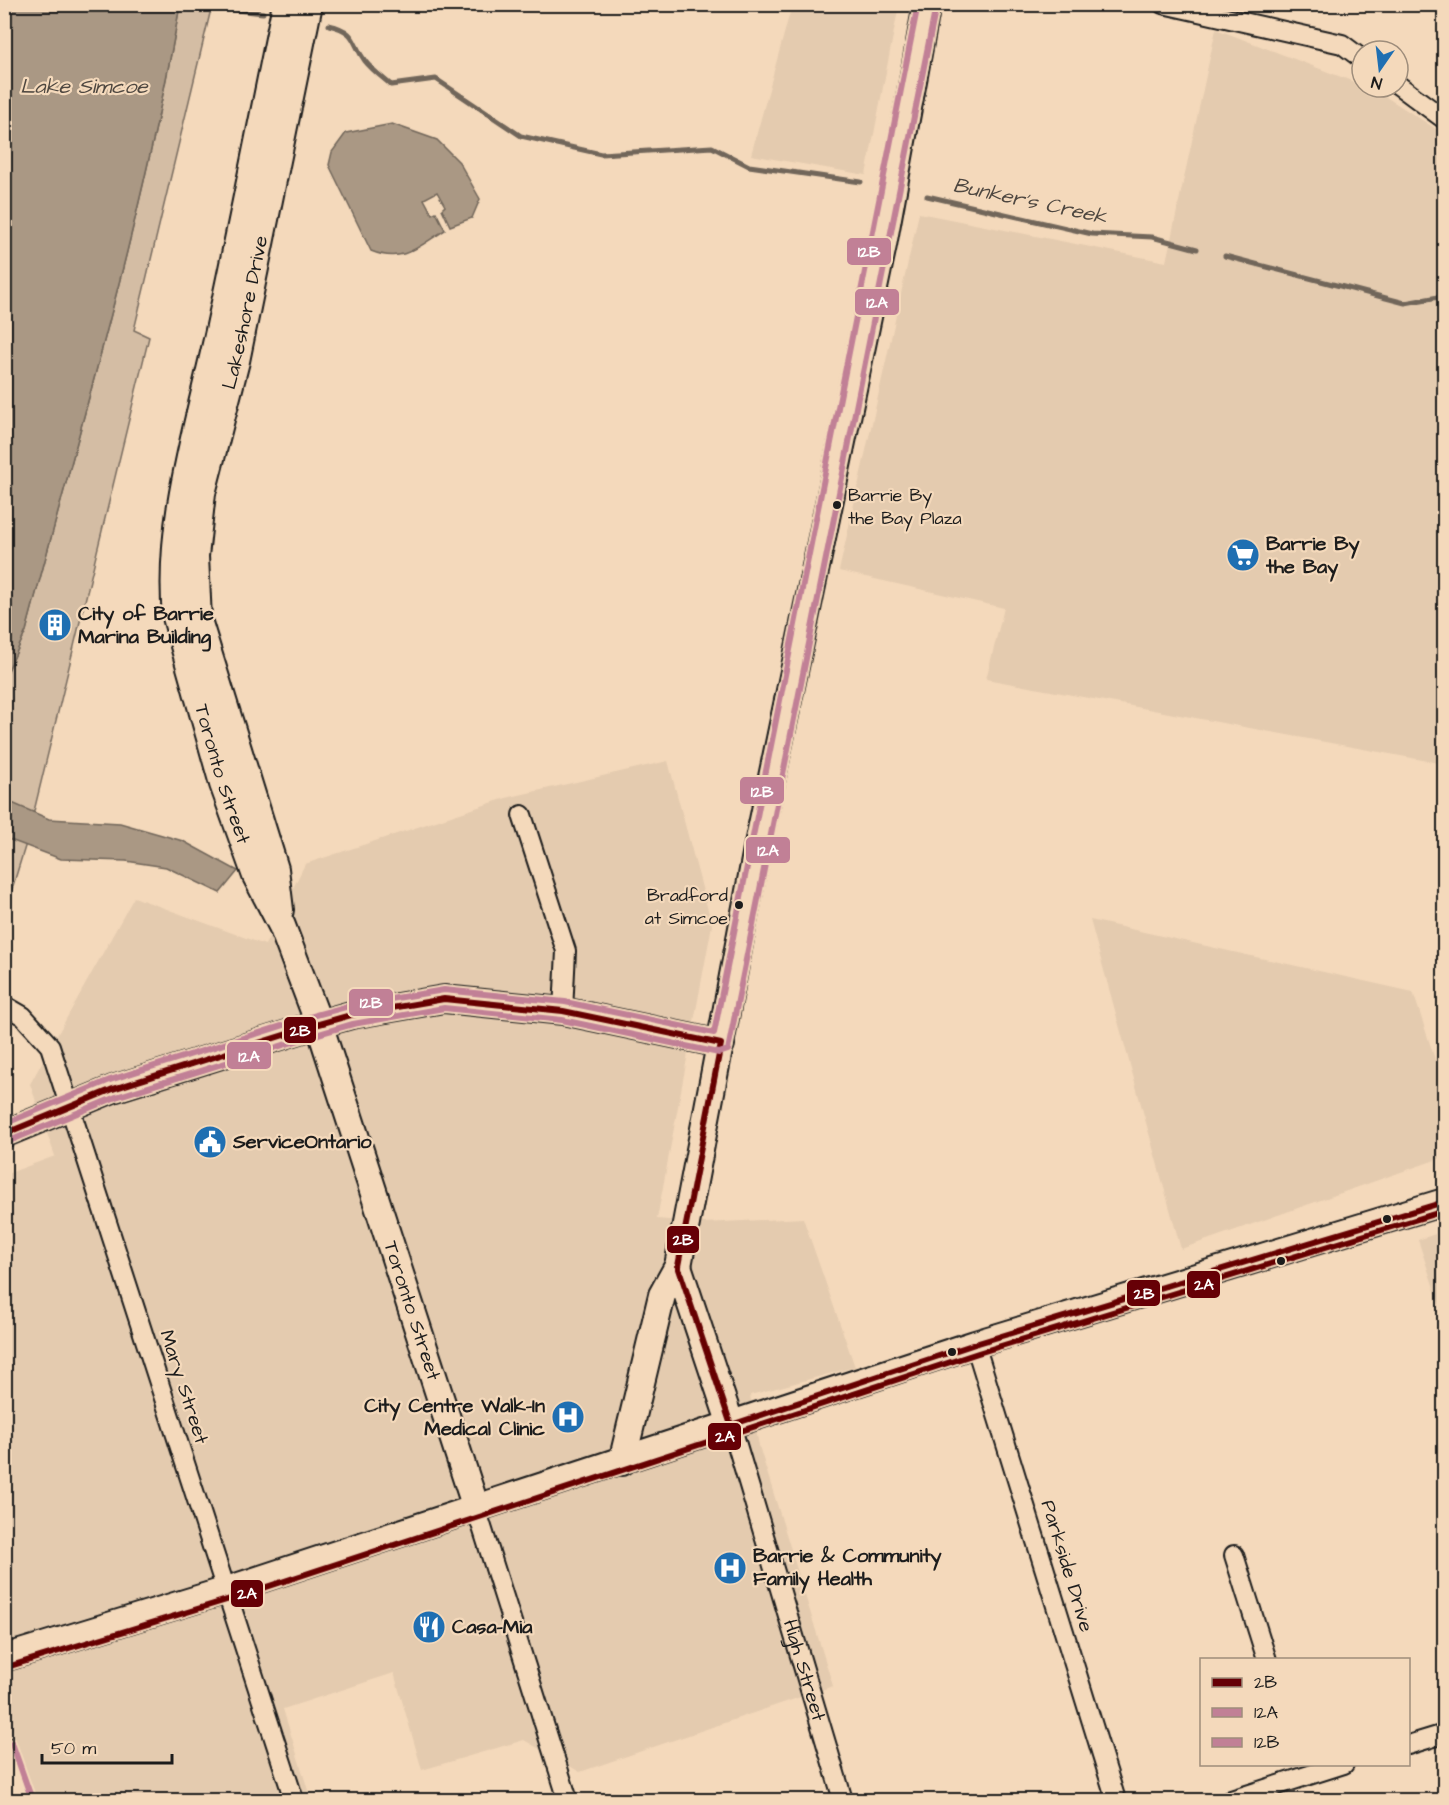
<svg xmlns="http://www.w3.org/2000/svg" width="1449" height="1805" viewBox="0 0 1449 1805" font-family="'Architects Daughter',sans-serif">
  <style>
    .built { fill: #e4cbaf }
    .green { fill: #d4bda4; stroke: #786c60; stroke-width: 1.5 }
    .water { fill: #aa9884; stroke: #71665a; stroke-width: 1.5 }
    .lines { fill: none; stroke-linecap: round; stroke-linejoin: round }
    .stream { stroke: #71665a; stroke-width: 5 }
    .street-casing { stroke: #1c1c1c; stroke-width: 22 }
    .secondary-casing { stroke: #1c1c1c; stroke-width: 30 }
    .street { stroke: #f4d9bb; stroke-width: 18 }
    .secondary { stroke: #f4d9bb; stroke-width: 26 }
    .bus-1-casing { stroke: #f4d9bb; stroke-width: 10 }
    .bus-2-casing { stroke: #f4d9bb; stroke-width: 10 }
    .bus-3-casing { stroke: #f4d9bb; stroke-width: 10 }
    .bus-4-casing { stroke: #f4d9bb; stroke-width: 10 }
    .bus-1 { stroke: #660006; stroke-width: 6 }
    .bus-2 { stroke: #c18096; stroke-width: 6 }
    .bus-3 { stroke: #c18096; stroke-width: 6 }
    .bus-4 { stroke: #660006; stroke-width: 6 }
    .bus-dot { fill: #1c1c1c; stroke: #f4d9bb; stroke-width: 2 }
    .labels { text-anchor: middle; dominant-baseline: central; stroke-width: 4.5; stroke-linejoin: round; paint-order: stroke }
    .bus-label { font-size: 18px; fill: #1c1c1c; stroke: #f4d9bb; text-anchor: start }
    .street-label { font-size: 20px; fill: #1c1c1c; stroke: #f4d9bb }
    .poi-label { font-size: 20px; font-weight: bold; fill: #1c1c1c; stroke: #f4d9bb; text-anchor: start }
    .water-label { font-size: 21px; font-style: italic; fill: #4e4740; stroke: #f4d9bb }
    .line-badge { stroke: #f4d9bb; stroke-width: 2 }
    .badge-label { font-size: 16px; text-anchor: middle; font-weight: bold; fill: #fff }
  </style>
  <rect width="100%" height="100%" fill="#f4d9bb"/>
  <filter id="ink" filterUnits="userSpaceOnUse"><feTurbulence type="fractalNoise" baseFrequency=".0167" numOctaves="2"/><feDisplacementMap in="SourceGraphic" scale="12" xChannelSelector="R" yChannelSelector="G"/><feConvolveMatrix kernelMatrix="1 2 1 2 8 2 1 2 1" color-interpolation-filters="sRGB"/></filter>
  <g filter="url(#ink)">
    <!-- built -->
    <g class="built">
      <polygon points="792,5 899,5 866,175 751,155"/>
      <polygon points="1216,29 1375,90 1444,134 1444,767 1444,764 986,679 1004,608 839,571 919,213 1166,262"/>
      <polygon points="668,761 712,925 657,1219 704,1223 803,1218 855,1367 750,1395 759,1446 833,1686 580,1772 524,1740 422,1770 394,1673 283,1709 311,1800 5,1800 4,1175 55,1156 30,1084 134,897 265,945 305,864 506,798"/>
      <polygon points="1090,920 1413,992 1444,1087 1444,1157 1181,1249"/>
      <polygon points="1444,1231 1444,1318 1418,1240"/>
    </g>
    <!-- green -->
    <path class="green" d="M 180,5 L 212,5 L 134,330 L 149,337 L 27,840 L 5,912 L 5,677 L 26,631 C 81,423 143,217 180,5 Z"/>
    <!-- water -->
    <g class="water">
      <path d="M 5,4 L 180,5 C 143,217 81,423 26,631 L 5,677 Z"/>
      <path d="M 392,124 L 437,140 L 459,162 L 480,199 L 472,218 L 450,226 L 442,209 L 445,206 L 437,192 L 424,199 L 432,214 L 436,212 L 445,230 C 418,247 403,264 371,251 L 329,165 L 332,152 L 346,133 Z"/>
      <polygon points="5,800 49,819 120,823 183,841 238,871 220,893 166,867 126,861 61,859 5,838"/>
    </g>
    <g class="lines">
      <!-- stream -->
      <g class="stream">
        <polyline points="210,7 263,13"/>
        <path d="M 329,25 C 358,32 351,42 365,61 C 372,70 383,78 391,85 L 436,79 L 521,136 L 601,154 L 712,147 L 749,166 L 861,182"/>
        <polyline points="927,196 1092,234 1152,237 1197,249"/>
        <polyline points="1225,256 1405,303 1444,296"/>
      </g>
      <defs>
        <g id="street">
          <polyline points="1163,4 1342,44 1362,59"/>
          <polyline points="1398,85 1444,119"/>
          <polyline points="522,815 566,951 563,1011"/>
          <polyline points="4,1005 23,1016 50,1046 294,1800"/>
          <polyline points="975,1344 1116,1800"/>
          <path id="s1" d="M 731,1425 L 843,1800"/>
          <polyline points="476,1508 568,1800"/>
          <polyline points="1234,1555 1267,1660"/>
          <polyline points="1408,1745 1444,1734"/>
          <polyline points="4,1746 23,1800"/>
          <polyline points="1231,1800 1344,1764"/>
        </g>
        <g id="secondary">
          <path id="s2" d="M 286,4 C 264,112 243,219 220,326 C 200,422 167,518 176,617 L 223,784 L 256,876 L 282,926 L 319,1024 L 476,1508"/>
          <path id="s3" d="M 280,910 L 275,869 L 198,620 L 195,556 L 202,493 L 236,361 L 309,4"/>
          <polyline points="4,1134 113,1089 319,1024 351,1015 444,999 563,1011 721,1044"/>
          <polyline points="678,1266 731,1425"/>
          <polyline points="622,1462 662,1295 678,1266 757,849 883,245 927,4"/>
          <polyline points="4,1658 227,1590 975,1344 1444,1202"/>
        </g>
      </defs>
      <!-- street casing -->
      <use href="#street" class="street-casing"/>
      <!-- secondary casing -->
      <use href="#secondary" class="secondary-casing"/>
      <!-- street -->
      <use href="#street" class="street"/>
      <!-- secondary -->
      <use href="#secondary" class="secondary"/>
      <defs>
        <polyline id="bus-1" points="4,1134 113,1089 319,1024 351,1015 444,999 563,1011 721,1044 678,1266 731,1425 975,1344 1444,1202"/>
        <polyline id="bus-2" points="7,1142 116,1097 322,1033 353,1024 444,1008 562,1020 719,1053 728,1050 936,6"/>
        <g id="bus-3">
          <polyline points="4,1124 110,1080 316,1015 349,1006 444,990 565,1002 714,1033 918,4"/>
          <polyline points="12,1743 31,1797"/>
        </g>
        <polyline id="bus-4" points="7,1667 230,1599 978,1353 1444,1211"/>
      </defs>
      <!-- bus-1 casing -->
      <use href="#bus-1" class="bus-1-casing"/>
      <!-- bus-2 casing -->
      <use href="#bus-2" class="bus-2-casing"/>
      <!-- bus-3 casing -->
      <use href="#bus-3" class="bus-3-casing"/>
      <!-- bus-4 casing -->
      <use href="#bus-4" class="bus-4-casing"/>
      <!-- bus-1 -->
      <use href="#bus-1" class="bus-1"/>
      <!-- bus-2 -->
      <use href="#bus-2" class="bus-2"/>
      <!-- bus-3 -->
      <use href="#bus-3" class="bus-3"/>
      <!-- bus-4 -->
      <use href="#bus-4" class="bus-4"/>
    </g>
  </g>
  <!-- icons -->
  <defs>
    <symbol id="supermarket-disc" viewBox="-11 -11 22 22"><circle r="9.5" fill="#1f6fb2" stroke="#f4d9bb"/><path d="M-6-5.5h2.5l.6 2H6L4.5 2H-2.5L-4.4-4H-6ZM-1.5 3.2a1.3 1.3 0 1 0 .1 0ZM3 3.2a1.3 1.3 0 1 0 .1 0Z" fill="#fff"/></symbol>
    <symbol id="building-disc" viewBox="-11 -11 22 22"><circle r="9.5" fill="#1f6fb2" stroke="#f4d9bb"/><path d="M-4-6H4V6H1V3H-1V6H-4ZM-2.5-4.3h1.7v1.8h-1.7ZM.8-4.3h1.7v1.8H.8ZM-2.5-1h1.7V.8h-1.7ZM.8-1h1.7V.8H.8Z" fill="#fff"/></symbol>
    <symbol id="civic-disc" viewBox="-11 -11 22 22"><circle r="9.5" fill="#1f6fb2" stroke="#f4d9bb"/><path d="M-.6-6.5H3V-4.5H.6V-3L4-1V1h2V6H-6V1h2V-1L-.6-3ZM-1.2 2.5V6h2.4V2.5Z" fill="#fff"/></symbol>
    <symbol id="hospital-disc" viewBox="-11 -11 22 22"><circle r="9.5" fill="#1f6fb2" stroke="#f4d9bb"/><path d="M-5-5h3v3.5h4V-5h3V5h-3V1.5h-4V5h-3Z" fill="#fff"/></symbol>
    <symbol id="restaurant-disc" viewBox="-11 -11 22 22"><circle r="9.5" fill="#1f6fb2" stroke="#f4d9bb"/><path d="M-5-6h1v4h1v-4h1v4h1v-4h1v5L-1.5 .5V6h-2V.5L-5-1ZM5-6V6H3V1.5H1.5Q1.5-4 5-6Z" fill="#fff"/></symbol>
  </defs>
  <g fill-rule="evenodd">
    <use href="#supermarket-disc" x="1224" y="536" width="38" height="38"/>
    <use href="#building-disc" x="36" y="606" width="38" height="38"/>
    <use href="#civic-disc" x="191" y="1123" width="38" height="38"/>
    <use href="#hospital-disc" x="549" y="1398" width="38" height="38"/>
    <use href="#hospital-disc" x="711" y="1549" width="38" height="38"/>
    <use href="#restaurant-disc" x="410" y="1608" width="38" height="38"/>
  </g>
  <!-- markers -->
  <g class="bus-dot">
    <circle cx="837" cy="505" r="5"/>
    <circle cx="739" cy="905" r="5"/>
    <circle cx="1387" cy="1219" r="5"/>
    <circle cx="1281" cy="1261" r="5"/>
    <circle cx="952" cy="1352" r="5"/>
  </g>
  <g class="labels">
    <!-- bus labels -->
    <g class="bus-label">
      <text x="848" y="495">Barrie By<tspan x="848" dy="23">the Bay Plaza</tspan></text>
      <text x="728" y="895" text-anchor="end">Bradford<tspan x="728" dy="23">at Simcoe</tspan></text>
    </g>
    <!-- street labels -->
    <g class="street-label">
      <text stroke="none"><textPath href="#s3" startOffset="615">Lakeshore Drive</textPath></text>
      <text stroke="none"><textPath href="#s2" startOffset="788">Toronto Street</textPath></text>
      <text stroke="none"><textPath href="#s2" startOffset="1358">Toronto Street</textPath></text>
      <text transform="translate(184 1387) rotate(72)">Mary Street</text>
      <text transform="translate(1067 1566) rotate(73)">Parkside Drive</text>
      <text stroke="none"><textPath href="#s1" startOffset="256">High Street</textPath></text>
    </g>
    <!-- poi labels -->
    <g class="poi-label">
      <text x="1266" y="544">Barrie By<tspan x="1266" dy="23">the Bay</tspan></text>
      <text x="78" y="614">City of Barrie<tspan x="78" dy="23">Marina Building</tspan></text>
      <text x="233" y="1142">ServiceOntario</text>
      <text x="545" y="1406" text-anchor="end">City Centre Walk-In<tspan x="545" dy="23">Medical Clinic</tspan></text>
      <text x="753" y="1556">Barrie &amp; Community<tspan x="753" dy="23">Family Health</tspan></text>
      <text x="452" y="1627">Casa-Mia</text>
    </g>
    <!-- water labels -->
    <g class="water-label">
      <text x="84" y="86">Lake Simcoe</text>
      <text transform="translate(1030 201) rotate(12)">Bunker's Creek</text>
    </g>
  </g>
  <g class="line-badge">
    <rect x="846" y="237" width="46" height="29" rx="6" fill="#c18096"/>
    <rect x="854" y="288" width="46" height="28" rx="6" fill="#c18096"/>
    <rect x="739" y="776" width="46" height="29" rx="6" fill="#c18096"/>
    <rect x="745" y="836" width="46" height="28" rx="6" fill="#c18096"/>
    <rect x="348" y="988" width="46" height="29" rx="6" fill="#c18096"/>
    <rect x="283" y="1016" width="34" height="28" rx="6" fill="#660006"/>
    <rect x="226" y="1041" width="46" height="29" rx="6" fill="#c18096"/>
    <rect x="666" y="1225" width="34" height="29" rx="6" fill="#660006"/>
    <rect x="1186" y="1270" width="35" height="29" rx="6" fill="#660006"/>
    <rect x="1126" y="1279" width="35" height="28" rx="6" fill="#660006"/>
    <rect x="707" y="1422" width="35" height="29" rx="6" fill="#660006"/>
    <rect x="230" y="1579" width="34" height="29" rx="6" fill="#660006"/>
  </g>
  <g class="badge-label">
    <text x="869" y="257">12B</text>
    <text x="877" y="308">12A</text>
    <text x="762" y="797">12B</text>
    <text x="768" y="856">12A</text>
    <text x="371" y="1008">12B</text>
    <text x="300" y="1036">2B</text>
    <text x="249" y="1062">12A</text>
    <text x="683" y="1245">2B</text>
    <text x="1204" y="1290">2A</text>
    <text x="1144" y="1299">2B</text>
    <text x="725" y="1442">2A</text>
    <text x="247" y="1599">2A</text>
  </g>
  <!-- margin -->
  <rect width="1449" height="1805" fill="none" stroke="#f4d9bb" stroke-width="24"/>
  <rect x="12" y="12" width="1425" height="1781" fill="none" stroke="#1c1c1c" stroke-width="2" filter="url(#ink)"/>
  <!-- legend -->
  <rect x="1200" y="1658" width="210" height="108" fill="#f4d9bb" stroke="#9e8d7b" stroke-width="1.5"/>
  <rect x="1212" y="1678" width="30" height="9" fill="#660006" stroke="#9e8d7b" stroke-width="1.5"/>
  <text x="1254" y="1688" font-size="18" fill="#1c1c1c">2B</text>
  <rect x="1212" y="1708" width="30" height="9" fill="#c18096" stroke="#9e8d7b" stroke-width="1.5"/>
  <text x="1254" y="1718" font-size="18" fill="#1c1c1c">12A</text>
  <rect x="1212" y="1738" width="30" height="9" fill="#c18096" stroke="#9e8d7b" stroke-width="1.5"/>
  <text x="1254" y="1748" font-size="18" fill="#1c1c1c">12B</text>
  <!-- north arrow -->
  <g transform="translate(1380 69) rotate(194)"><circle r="28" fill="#f4d9bb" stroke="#9e8d7b" stroke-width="1.5"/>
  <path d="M0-4.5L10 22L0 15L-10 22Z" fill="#1f6fb2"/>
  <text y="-9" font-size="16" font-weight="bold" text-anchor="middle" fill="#1c1c1c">N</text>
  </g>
  <!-- scale -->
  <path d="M42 1754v9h130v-9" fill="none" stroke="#1c1c1c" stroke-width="3"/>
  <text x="51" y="1754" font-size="18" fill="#1c1c1c" stroke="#f4d9bb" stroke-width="4.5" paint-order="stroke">50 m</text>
</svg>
